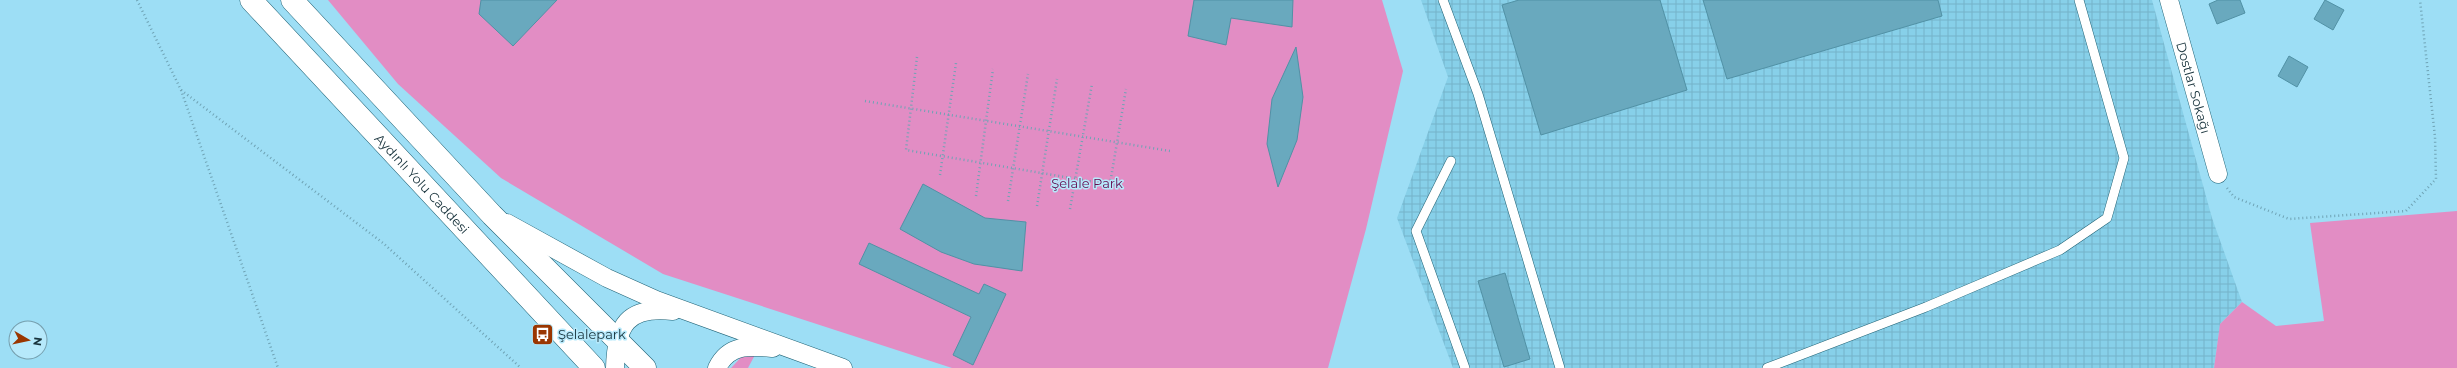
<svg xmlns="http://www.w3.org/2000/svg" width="2457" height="368" viewBox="0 0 2457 368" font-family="Montserrat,sans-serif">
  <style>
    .industrial { fill: url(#industrial-grid) }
    .green { fill: #e28dc4 }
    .building { fill: #69a9be; stroke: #5191a5 }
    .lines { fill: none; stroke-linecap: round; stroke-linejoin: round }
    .service-casing { stroke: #1f6275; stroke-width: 10 }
    .minor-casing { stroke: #1f6275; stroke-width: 19 }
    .primary-casing { stroke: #1f6275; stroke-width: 23 }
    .path { stroke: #6fa3b5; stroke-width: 2.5; stroke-dasharray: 1 3; stroke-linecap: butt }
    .service { stroke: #fff; stroke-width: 9 }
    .minor { stroke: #fff; stroke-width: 18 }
    .primary { stroke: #fff; stroke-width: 22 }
    .labels { text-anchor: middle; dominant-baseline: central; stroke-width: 3; stroke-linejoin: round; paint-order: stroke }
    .street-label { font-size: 13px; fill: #16313a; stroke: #b6e9fb }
    .park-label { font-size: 13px; fill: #660b4f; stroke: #b6e9fb }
    .poi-label { font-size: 13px; fill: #16313a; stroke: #b6e9fb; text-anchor: start }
  </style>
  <defs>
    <pattern id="industrial-grid" width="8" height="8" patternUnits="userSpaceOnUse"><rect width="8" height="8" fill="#87d0e9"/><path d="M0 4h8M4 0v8" fill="none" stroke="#74b3c9"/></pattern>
  </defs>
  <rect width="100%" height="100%" fill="#9ddef5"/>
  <!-- industrial -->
  <polygon class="industrial" points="1421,0 2152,0 2212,218 2242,302 2220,324 2214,368 1453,368 1397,218 1448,77"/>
  <!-- green -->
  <g class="green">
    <polygon points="328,0 1382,0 1403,71 1366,229 1328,368 952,368 663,274 501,178 398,84"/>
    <polygon points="2457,211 2457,368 2214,368 2220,324 2242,302 2276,326 2324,321 2310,223"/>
    <polygon points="757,351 748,368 731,368 745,353"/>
  </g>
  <!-- building -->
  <g class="building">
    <polygon points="481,0 557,0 513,46 479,14"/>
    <polygon points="1194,0 1293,0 1292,27 1231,18 1226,45 1188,36"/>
    <polygon points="1519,0 1660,0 1687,90 1541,135 1502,5"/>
    <polygon points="1703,0 1938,0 1942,16 1727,79"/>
    <polygon points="2218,0 2240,0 2245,13 2217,24 2209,4"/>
    <polygon points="2325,0 2344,10 2333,30 2314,19"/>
    <polygon points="1296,47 1303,97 1297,140 1278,187 1267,144 1272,99"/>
    <polygon points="2289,56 2308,67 2297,87 2278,76"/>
    <polygon points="923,184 985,218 1026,222 1022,271 974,264 941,252 900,229"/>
    <polygon points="869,243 979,294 984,284 1006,294 973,365 953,355 971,317 859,264"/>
    <polygon points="1505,273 1530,359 1504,367 1478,281"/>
  </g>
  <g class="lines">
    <defs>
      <g id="service">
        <polyline points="1443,0 1478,94 1560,368"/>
        <polyline points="1451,161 1416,231 1465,368"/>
        <polyline points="1767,368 1926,307 2060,250 2107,218 2124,158 2079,0"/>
      </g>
      <g id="minor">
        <path id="s1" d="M 2169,0 L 2218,174"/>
        <polyline points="507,223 607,278 656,300 843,368"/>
        <path d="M 615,368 C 616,325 627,306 673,311"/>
        <path d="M 717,368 C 729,344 749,346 773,348"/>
      </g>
      <g id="primary">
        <path id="s2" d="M 251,0 L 594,368"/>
        <polyline points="292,0 492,215 645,368"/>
      </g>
    </defs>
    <!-- service casing -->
    <use href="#service" class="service-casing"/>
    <!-- minor casing -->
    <use href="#minor" class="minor-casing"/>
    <!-- primary casing -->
    <use href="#primary" class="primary-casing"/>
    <!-- path -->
    <g class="path">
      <polyline points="137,0 181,90 278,368"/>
      <polyline points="917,57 906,150 1124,187"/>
      <polyline points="181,90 383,243 521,368"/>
      <polyline points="865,101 1170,151"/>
      <polyline points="940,175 956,63"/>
      <polyline points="1110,184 1126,89"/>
      <polyline points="2227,188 2234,197 2289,219 2406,211 2436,179 2435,137 2420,0"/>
      <polyline points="976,196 993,69"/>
      <polyline points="1008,201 1028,74"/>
      <polyline points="1037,206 1057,79"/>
      <polyline points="1070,209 1092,84"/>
    </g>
    <!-- service -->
    <use href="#service" class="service"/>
    <!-- minor -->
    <use href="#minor" class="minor"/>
    <!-- primary -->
    <use href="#primary" class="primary"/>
  </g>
  <!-- icons -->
  <defs>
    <symbol id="bus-square" viewBox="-11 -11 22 22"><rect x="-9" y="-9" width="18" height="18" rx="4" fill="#9a3601" stroke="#b6e9fb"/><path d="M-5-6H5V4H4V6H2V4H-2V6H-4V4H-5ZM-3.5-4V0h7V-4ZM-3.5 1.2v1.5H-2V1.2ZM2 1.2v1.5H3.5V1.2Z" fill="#fff"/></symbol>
  </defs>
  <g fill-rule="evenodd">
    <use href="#bus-square" x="530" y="322" width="25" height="25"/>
  </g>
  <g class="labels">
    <!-- street labels -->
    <g class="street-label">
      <text stroke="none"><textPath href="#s1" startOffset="91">Dostlar Sokağı</textPath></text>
      <text stroke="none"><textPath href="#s2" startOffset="251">Aydınlı Yolu Caddesi</textPath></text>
    </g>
    <!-- park labels -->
    <g class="park-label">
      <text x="1087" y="183">Şelale Park</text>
    </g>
    <!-- poi labels -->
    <g class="poi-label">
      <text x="558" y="334">Şelalepark</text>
    </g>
  </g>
  <!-- north arrow -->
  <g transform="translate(28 340) rotate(99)"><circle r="19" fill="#b6e9fb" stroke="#769fae"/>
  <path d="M0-3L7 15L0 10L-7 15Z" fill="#9a3601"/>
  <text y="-6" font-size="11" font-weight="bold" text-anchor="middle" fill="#16313a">N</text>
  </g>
</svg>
